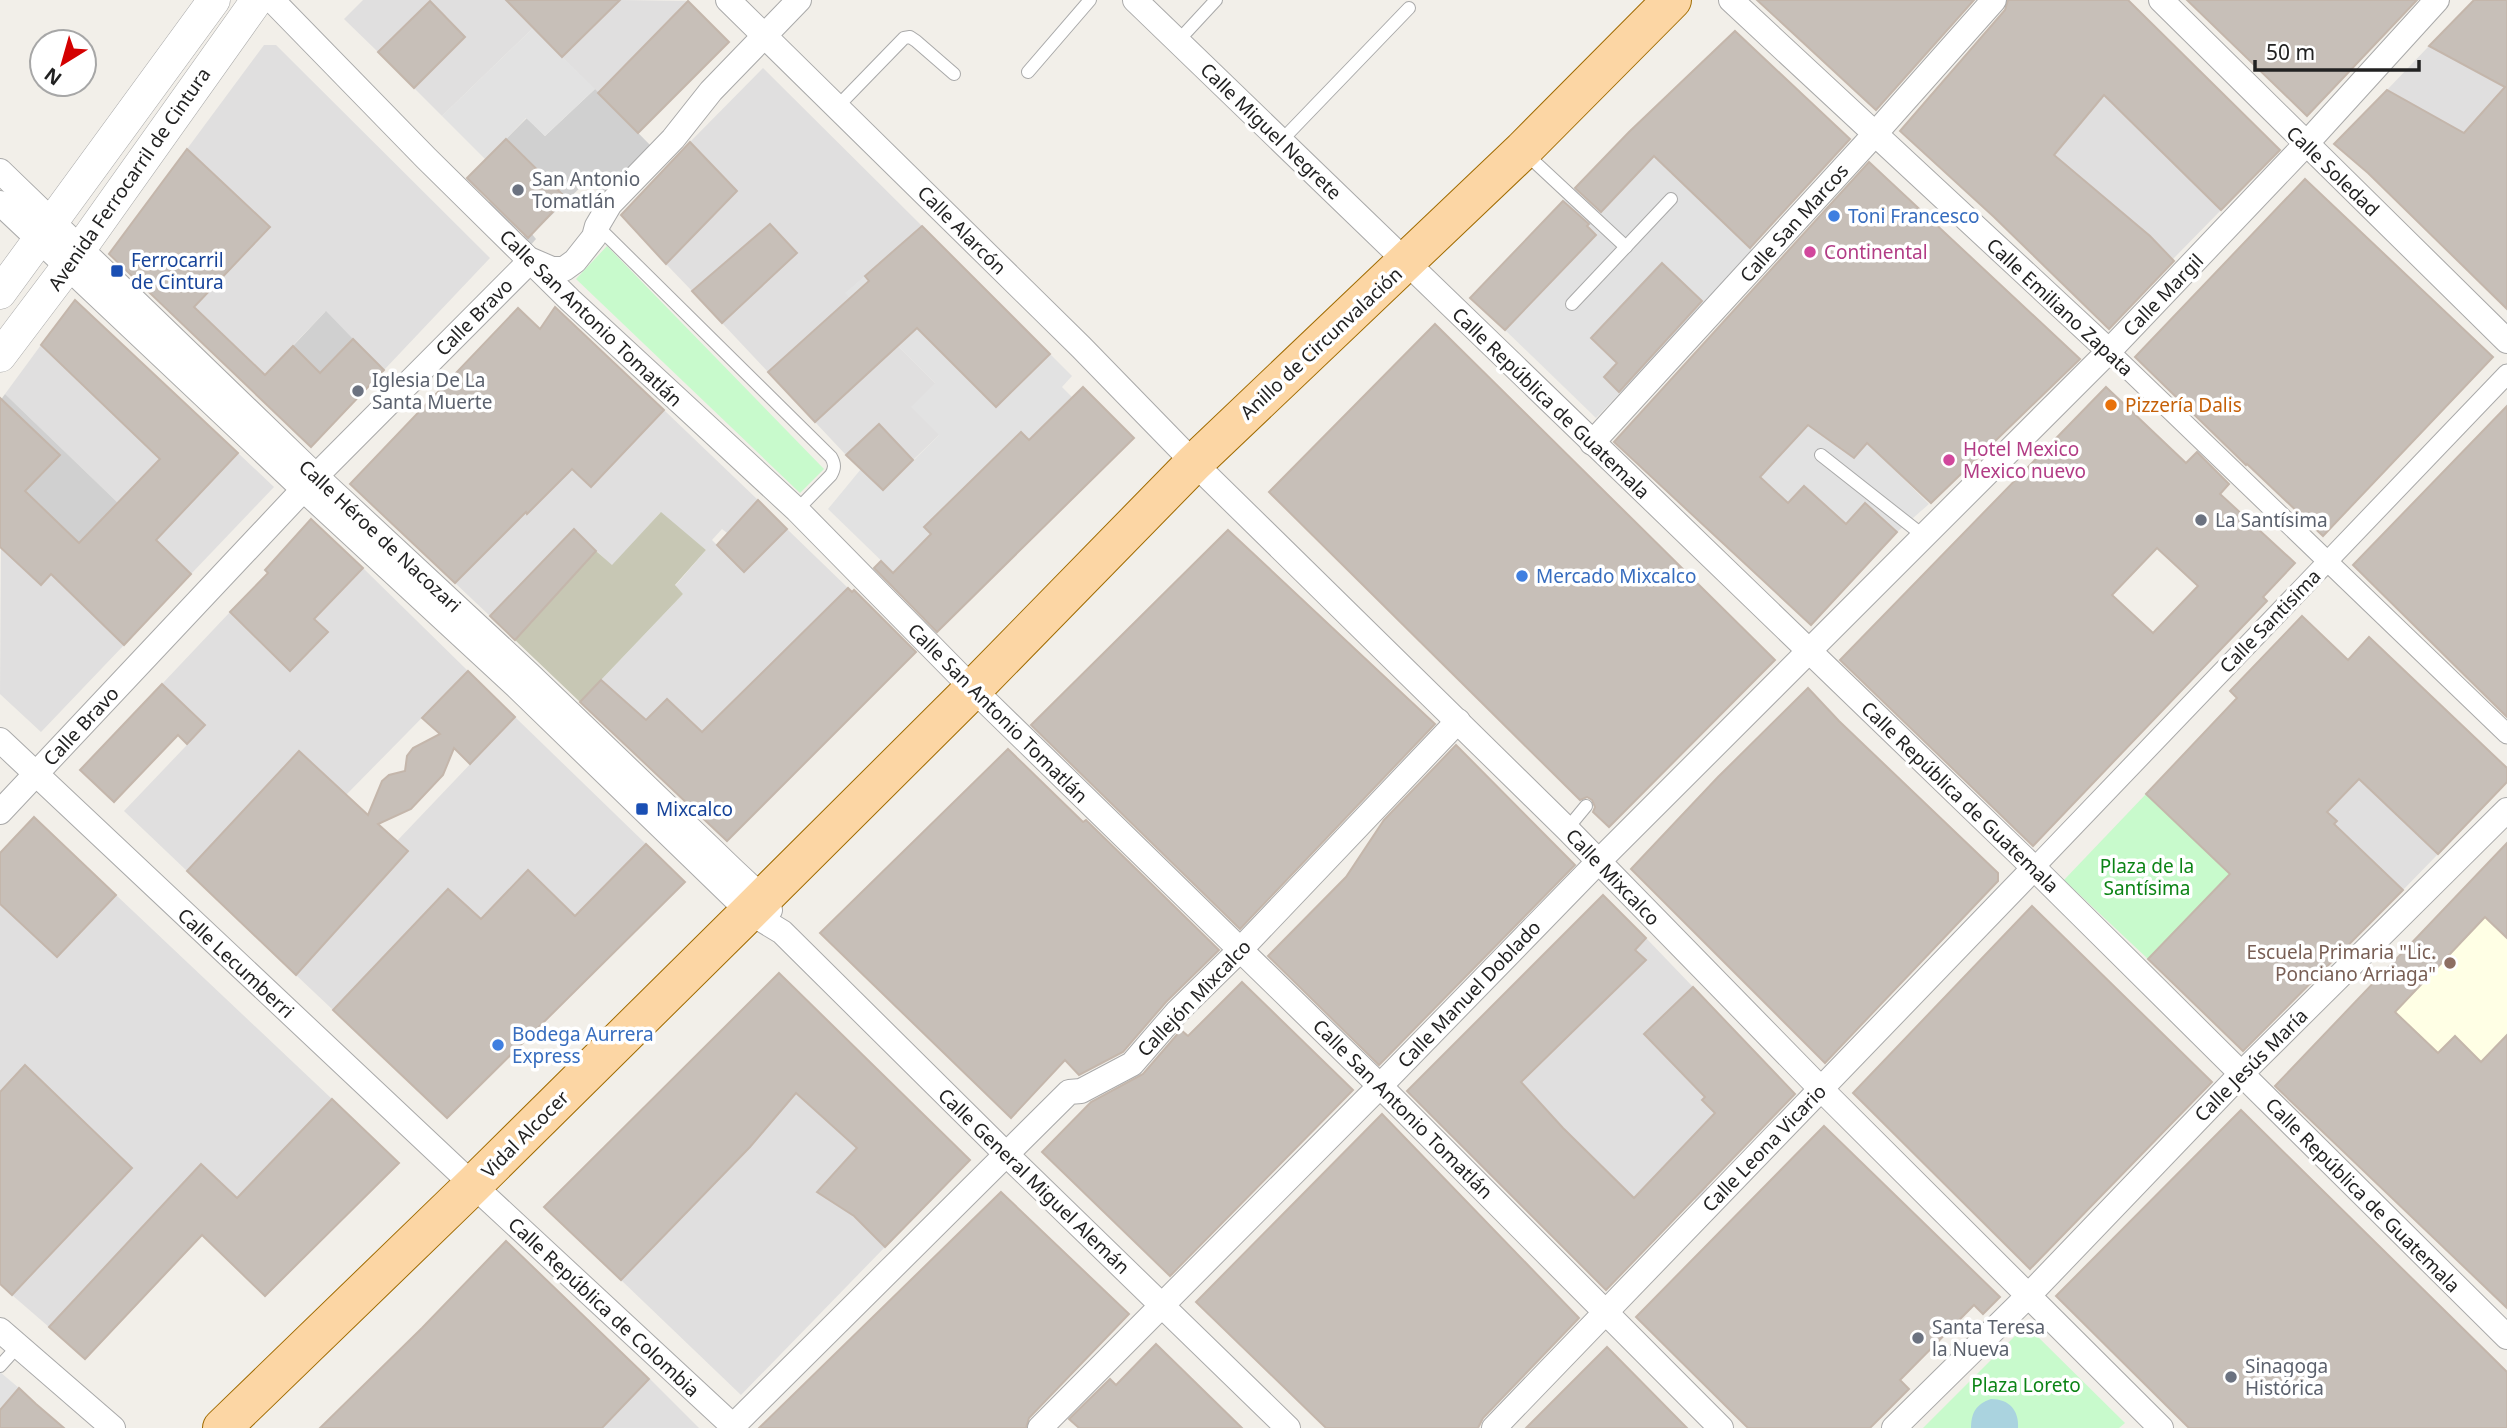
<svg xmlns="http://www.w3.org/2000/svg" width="2507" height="1428" viewBox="0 0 2507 1428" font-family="'Noto Sans',sans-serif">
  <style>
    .residential { fill: #e0dfdf }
    .education { fill: #ffffe5 }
    .religious { fill: #d0d0d0 }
    .construction { fill: #c7c7b4 }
    .park { fill: #c8facc }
    .parking { fill: #e2e2e2 }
    .water { fill: #aad3df }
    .building { fill: #c7bfb8; stroke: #c4b6ab; stroke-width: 2; fill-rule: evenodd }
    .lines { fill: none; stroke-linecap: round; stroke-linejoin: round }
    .service-casing { stroke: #a9a9a9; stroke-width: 14 }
    .pedestrian-casing { stroke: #a9a9a9; stroke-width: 21 }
    .minor-casing { stroke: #a9a9a9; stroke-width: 26 }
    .tertiary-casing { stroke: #a9a9a9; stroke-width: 33 }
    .primary-casing { stroke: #a06b00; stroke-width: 40 }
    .service { stroke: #fff; stroke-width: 12 }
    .pedestrian { stroke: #fff; stroke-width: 19 }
    .minor { stroke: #fff; stroke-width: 24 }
    .tertiary { stroke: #fff; stroke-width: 32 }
    .primary { stroke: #fcd6a4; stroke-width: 38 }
    .worship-dot { fill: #6b7280; stroke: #fff; stroke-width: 2.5 }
    .shop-dot { fill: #3f7fe0; stroke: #fff; stroke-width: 2.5 }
    .hotel-dot { fill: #d1479c; stroke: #fff; stroke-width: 2.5 }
    .transit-dot { fill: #1a4fb4; stroke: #fff; stroke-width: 2.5 }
    .food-dot { fill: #e8710a; stroke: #fff; stroke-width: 2.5 }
    .education-dot { fill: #8d6e63; stroke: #fff; stroke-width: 2.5 }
    .labels { text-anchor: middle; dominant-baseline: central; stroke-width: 7; stroke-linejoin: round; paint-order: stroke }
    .street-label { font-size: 19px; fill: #222; stroke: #fff }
    .worship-label { font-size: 19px; fill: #5b616d; stroke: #fff; text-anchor: start }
    .shop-label { font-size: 19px; fill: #366cbe; stroke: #fff; text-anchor: start }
    .hotel-label { font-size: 19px; fill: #b23c85; stroke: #fff; text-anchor: start }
    .transit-label { font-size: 19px; fill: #164399; stroke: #fff; text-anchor: start }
    .food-label { font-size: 19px; fill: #c56008; stroke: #fff; text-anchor: start }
    .park-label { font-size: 19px; fill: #0c8416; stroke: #fff }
    .education-label { font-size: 19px; fill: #785e54; stroke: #fff; text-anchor: end }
  </style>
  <rect width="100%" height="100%" fill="#f2efe9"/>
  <!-- residential -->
  <g class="residential">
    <polygon points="363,0 506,0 533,28 442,116 414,88 465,37 429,1 378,52 344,19"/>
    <polygon points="620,0 688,1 598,93 562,57"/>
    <polygon points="264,45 276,45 490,258 384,370 325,312 251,389 180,322 270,227 187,149"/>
    <polygon points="2429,46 2505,87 2464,133 2387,90"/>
    <polygon points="763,68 922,226 846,293 850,298 768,372 722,323 797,252 770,224 692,291 666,264 737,191 690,142"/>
    <polygon points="2104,95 2221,210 2173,259 2150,236 2054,155"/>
    <polygon points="41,345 160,459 118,503 5,394"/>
    <polygon points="898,346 935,383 939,435 913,460 879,424 846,455 815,422"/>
    <polygon points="664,410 758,500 727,533 722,529 712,540 744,572 787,529 848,588 702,732 667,699 646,720 601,680 683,594 675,586 706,550 660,513 612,566 574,529 490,616 455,583 526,512 529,512 572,469 590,486"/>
    <polygon points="238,453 274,487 191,574 156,540"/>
    <polygon points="1,548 41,584 51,574 124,645 41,732 0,694"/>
    <polygon points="363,568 468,671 346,795 299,751 187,871 124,811 205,726 162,684 230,612 290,671 327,632 314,619"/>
    <polygon points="515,717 646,844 575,916 528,870 481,919 448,889 333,1010 296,975 408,852 397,841"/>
    <polygon points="2356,775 2438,854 2403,890 2334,824 2337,821 2327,812 2348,790"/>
    <polygon points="116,895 332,1099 237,1198 201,1164 49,1327 12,1295 0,1092 0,904 57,957"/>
    <polygon points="1646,938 1693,987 1644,1034 1705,1097 1702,1101 1715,1113 1675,1156 1708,1188 1696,1201 1662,1168 1634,1198 1504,1098 1645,959 1635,950"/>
    <polygon points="796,1093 857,1148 818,1192 854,1216 885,1247 741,1395 621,1280 749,1148"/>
    <polygon points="649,1379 650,1379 699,1428 602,1428"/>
  </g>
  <!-- education -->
  <polygon class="education" points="2459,893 2507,938 2507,1035 2481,1062 2455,1036 2438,1053 2369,988"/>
  <!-- religious -->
  <g class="religious">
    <polygon points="595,89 651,146 601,194 587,181 532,234 536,239 529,247 521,240 524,235 488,204 490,201 466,179 527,118 545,136"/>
    <polygon points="326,311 353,339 340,353 371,383 351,405 293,346"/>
    <polygon points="5,394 118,503 79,543 0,467 0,401"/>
  </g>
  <!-- construction -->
  <polygon class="construction" points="661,512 706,550 675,585 683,594 580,702 515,640 596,551 612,565"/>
  <!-- park -->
  <g class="park">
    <polygon points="607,246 824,469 800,493 576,279"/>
    <polygon points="2146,794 2230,874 2148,959 2064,880"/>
    <polygon points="2025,1326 2027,1326 2125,1423 2119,1428 1923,1428"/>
  </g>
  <!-- parking -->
  <g class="parking">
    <polygon points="533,28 595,89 545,136 526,118 486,160 442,116"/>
    <polygon points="1629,132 1755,252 1596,418 1505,330 1596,235 1562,202"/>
    <polygon points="967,270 975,279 919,330 996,407 1050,354 1072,376 1062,387 1072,397 1029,440 1020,432 924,527 931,534 894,573 828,509 861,469 884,490 939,435 911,407 935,383 845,293 865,276 909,320"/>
    <polygon points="1808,425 1854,458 1867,443 1929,504 1897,532 1865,503 1846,524 1804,486 1788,503 1760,477"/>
    <polygon points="0,1372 19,1388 0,1410"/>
  </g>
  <!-- water -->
  <path class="water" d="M 1991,1399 C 2009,1399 2019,1410 2018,1428 L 1971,1428 C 1971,1413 1976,1404 1991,1399 Z"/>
  <!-- building -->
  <g class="building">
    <polygon points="506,0 620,0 562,57"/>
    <polygon points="1757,0 1974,0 1876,110"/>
    <polygon points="2008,0 2128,0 2280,150 2221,210 2104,95 2054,155 2150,236 2174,261 2109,329 1994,217 1900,131 2005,10"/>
    <polygon points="2187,0 2417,0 2307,116"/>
    <polygon points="2474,0 2507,0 2507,309 2368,173 2334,144 2387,90 2464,133 2505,87 2429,46"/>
    <polygon points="430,1 465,37 414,88 378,52"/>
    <polygon points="688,1 729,42 638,133 598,93"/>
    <polygon points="1735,31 1850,139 1750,248 1654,156 1601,212 1575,188 1629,132"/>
    <polygon points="506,139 566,198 528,238 467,178"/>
    <polygon points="690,142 737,191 666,264 621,215"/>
    <polygon points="187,149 270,227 194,307 265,375 293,346 320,373 353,339 384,370 311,447 109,254"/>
    <polygon points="1869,162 2080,359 1931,503 1867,443 1854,458 1808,425 1760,477 1788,503 1804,486 1846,524 1865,503 1897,532 1811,625 1614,442"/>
    <polygon points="2305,179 2493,357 2323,536 2247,464 2246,465 2135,357"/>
    <polygon points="1563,201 1589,224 1587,226 1596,235 1505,330 1470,298"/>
    <polygon points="770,224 797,253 722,323 692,291"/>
    <polygon points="922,226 1050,354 996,407 917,328 815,422 768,372 869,281 865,276"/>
    <polygon points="1662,263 1702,301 1619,392 1604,377 1617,363 1591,338"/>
    <polygon points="75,300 238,453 156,540 191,574 124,645 51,574 41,585 0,547 0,398 60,455 25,491 79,543 160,459 41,345"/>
    <polygon points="555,307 664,410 591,487 572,469 527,514 526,512 455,583 350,484 518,308 540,329"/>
    <polygon points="1435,324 1775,660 1609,827 1593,812 1595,807 1592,800 1587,797 1580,800 1269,492"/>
    <polygon points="1083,387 1134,438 937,632 874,568 881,561 893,573 931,534 924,527 1021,432 1029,440"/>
    <path d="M 2106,387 L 2186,463 L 2197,452 L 2229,484 L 2220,494 L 2295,563 L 2263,597 L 2267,601 L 2033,846 L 1840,660 ZM 2157,548 L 2198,586 L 2153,633 L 2112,595 Z"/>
    <polygon points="2507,406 2507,717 2353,565"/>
    <polygon points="879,424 913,460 883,490 846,455"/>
    <polygon points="758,500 787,529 744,572 717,545"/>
    <polygon points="311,519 363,568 314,619 328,632 290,671 230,612 268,573 265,570"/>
    <polygon points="574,529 596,551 515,640 490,616"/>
    <polygon points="1228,530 1435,724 1240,929 1031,725"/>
    <polygon points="848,588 852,592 854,590 916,652 727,841 580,702 601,680 646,720 667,699 702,732"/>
    <polygon points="2302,616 2348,660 2369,637 2507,768 2507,782 2438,854 2359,779 2327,812 2337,821 2334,824 2403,890 2243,1051 2148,959 2230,874 2146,794 2237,698 2230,691"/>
    <polygon points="468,671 515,717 470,764 454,748 443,775 411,809 378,824 408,851 296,975 187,871 299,751 368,815 382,781 389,775 405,771 407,756 413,748 440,734 422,718"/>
    <polygon points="162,684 205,725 187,744 178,735 114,802 80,770"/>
    <polygon points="1808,688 1839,721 1998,873 1998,881 1825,1063 1631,869 1718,777"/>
    <polygon points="1456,745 1575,865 1379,1065 1268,956 1346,877 1384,820"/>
    <polygon points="1008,749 1083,822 1086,820 1219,950 1166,1002 1123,1052 1079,1075 1065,1060 1011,1118 820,933"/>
    <polygon points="34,817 116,895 57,957 0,904 0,853"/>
    <polygon points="2507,843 2507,938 2485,917 2395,1012 2438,1053 2455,1036 2481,1062 2507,1035 2507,1308 2275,1086"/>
    <polygon points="646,844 685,882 447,1118 333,1010 448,889 481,919 528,870 575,916"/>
    <polygon points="1603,895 1646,938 1635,950 1646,960 1521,1082 1563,1128 1634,1198 1715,1113 1702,1100 1705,1097 1644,1034 1693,987 1795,1094 1606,1290 1407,1091"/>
    <polygon points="2032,906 2212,1082 2030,1269 1853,1093"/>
    <polygon points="779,973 970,1160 885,1247 854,1216 817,1192 857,1148 796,1093 750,1147 621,1280 544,1207"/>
    <polygon points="1242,982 1353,1090 1170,1276 1042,1152 1091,1102 1143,1074 1181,1030 1188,1036"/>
    <polygon points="25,1065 132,1168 12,1295 0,1284 0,1092"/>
    <polygon points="332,1099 399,1163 265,1296 202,1235 85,1359 49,1327 201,1164 237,1198"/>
    <polygon points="2241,1110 2507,1372 2507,1428 2189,1428 2056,1296"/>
    <polygon points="1382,1114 1579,1318 1483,1418 1478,1428 1326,1428 1196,1302"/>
    <polygon points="1824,1126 2000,1297 1983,1314 1974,1305 1900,1380 1909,1389 1870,1428 1748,1428 1636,1317"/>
    <polygon points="1001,1192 1129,1314 1029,1418 1026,1428 759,1428"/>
    <polygon points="506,1241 649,1379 602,1428 320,1428 422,1328"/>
    <polygon points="1156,1344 1242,1428 1079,1428 1069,1419 1110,1379 1116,1385"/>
    <polygon points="1607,1347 1687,1428 1526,1428"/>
    <polygon points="19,1388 36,1404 64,1428 0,1428 0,1410"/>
  </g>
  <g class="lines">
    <defs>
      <g id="service">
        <polyline points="1178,41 1216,0"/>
        <polyline points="1028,72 1090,0"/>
        <polyline points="837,107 904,38 910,37 916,41 954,74"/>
        <polyline points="1280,142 1409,8"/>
        <polyline points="1526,154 1626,247"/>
        <path d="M 597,226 L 831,457 C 835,464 835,468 831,475 L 797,510"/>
        <polyline points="1572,304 1671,199"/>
        <polyline points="1821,455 1925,537"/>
        <polyline points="1567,829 1586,806"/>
        <polyline points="0,1366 18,1346"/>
      </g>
      <g id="pedestrian">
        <polyline points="2109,351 2507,734"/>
        <polyline points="2034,868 2507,374"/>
      </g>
      <g id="minor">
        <polyline points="272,0 426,158 570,300 797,510 973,689 1380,1086 1721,1428"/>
        <polyline points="728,0 1081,347 1194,463 1567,829 1821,1089 2161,1428"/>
        <polyline points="1135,0 2034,868 2507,1337"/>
        <polyline points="1731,0 2109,351"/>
        <polyline points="2161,0 2507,341"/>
        <polyline points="0,171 316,476 529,674 734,871 763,898 770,910"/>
        <polyline points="0,203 304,490 516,686 749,912 782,932 1007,1155 1288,1428"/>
        <polyline points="1592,443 1874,135 1994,0"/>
        <polyline points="0,740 473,1185 735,1428"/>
        <polyline points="0,812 316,476 531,260 552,269 564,269 575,261 594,237 597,226 610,204 673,139 711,91 799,0"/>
        <polyline points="0,1330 113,1428"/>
        <polyline points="733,1426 1069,1092 1081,1091 1132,1064 1177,1012 1240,950 1458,721"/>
        <polyline points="1040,1428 1380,1086 1599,861 2109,351 2306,144 2437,0"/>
        <polyline points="1494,1428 2034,868"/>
        <polyline points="1894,1428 2029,1295 2241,1074 2507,810"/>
      </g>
      <g id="tertiary">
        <polyline points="0,293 214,0"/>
        <polyline points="0,356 68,266 257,0"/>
      </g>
      <polyline id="primary" points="222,1428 473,1185 749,912 973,689 1194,463 1523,150 1672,0"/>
    </defs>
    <!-- service casing -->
    <use href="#service" class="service-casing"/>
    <!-- pedestrian casing -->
    <use href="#pedestrian" class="pedestrian-casing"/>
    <!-- minor casing -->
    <use href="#minor" class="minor-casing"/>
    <!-- tertiary casing -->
    <use href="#tertiary" class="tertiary-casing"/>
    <!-- primary casing -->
    <use href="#primary" class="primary-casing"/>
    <!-- service -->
    <use href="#service" class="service"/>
    <!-- pedestrian -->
    <use href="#pedestrian" class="pedestrian"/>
    <!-- minor -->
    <use href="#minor" class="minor"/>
    <!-- tertiary -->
    <use href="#tertiary" class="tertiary"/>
    <!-- primary -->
    <use href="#primary" class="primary"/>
  </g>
  <!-- markers -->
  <g class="worship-dot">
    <circle cx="518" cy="190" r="7"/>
    <circle cx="358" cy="391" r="7"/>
    <circle cx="2201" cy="520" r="7"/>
    <circle cx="1918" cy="1338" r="7"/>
    <circle cx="2231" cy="1377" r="7"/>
  </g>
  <g class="shop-dot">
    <circle cx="1834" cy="216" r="7"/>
    <circle cx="1522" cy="576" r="7"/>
    <circle cx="498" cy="1045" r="7"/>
  </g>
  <g class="hotel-dot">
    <circle cx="1810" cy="252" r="7"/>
    <circle cx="1949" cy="460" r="7"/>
  </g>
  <g class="transit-dot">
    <rect x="110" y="264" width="14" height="14" rx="3.5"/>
    <rect x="635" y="802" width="14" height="14" rx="3.5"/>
  </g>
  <circle class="food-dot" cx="2111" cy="405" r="7"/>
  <circle class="education-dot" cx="2450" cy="963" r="7"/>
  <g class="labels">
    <!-- street labels -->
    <g class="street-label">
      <text transform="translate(1271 131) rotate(44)">Calle Miguel Negrete</text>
      <text transform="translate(2333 171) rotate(44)">Calle Soledad</text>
      <text transform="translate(129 179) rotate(-55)">Avenida Ferrocarril de Cintura</text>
      <text transform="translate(1794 223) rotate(-48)">Calle San Marcos</text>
      <text transform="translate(962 230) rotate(45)">Calle Alarcón</text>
      <text transform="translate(2163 295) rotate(-46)">Calle Margil</text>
      <text transform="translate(2060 307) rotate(43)">Calle Emiliano Zapata</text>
      <text transform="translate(474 317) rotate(-45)">Calle Bravo</text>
      <text transform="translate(591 318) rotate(44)">Calle San Antonio Tomatlán</text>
      <text transform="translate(1321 343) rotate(-43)">Anillo de Circunvalación</text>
      <text transform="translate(1551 403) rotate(44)">Calle República de Guatemala</text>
      <text transform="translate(380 536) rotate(43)">Calle Héroe de Nacozari</text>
      <text transform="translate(2270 621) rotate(-46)">Calle Santisima</text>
      <text transform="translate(998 713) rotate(45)">Calle San Antonio Tomatlán</text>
      <text transform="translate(81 726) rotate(-47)">Calle Bravo</text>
      <text transform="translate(1960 797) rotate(44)">Calle República de Guatemala</text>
      <text transform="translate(1613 877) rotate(46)">Calle Mixcalco</text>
      <text transform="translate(236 963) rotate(43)">Calle Lecumberri</text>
      <text transform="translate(1469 994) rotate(-46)">Calle Manuel Doblado</text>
      <text transform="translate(1194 998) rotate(-46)">Callejón Mixcalco</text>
      <text transform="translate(2251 1065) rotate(-45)">Calle Jesús María</text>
      <text transform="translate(1403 1109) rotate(45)">Calle San Antonio Tomatlán</text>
      <text transform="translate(525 1134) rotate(-45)">Vidal Alcocer</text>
      <text transform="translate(1764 1148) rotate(-46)">Calle Leona Vicario</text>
      <text transform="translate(1034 1181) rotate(44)">Calle General Miguel Alemán</text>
      <text transform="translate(2363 1195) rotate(45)">Calle República de Guatemala</text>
      <text transform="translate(604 1307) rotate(43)">Calle República de Colombia</text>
    </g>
    <!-- worship labels -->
    <g class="worship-label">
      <text x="532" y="179">San Antonio<tspan x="532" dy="22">Tomatlán</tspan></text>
      <text x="372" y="380">Iglesia De La<tspan x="372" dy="22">Santa Muerte</tspan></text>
      <text x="2215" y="520">La Santísima</text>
      <text x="1932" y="1327">Santa Teresa<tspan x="1932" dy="22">la Nueva</tspan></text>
      <text x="2245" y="1366">Sinagoga<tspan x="2245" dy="22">Histórica</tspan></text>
    </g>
    <!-- shop labels -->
    <g class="shop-label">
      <text x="1848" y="216">Toni Francesco</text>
      <text x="1536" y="576">Mercado Mixcalco</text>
      <text x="512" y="1034">Bodega Aurrera<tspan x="512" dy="22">Express</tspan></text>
    </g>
    <!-- hotel labels -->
    <g class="hotel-label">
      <text x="1824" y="252">Continental</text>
      <text x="1963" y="449">Hotel Mexico<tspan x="1963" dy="22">Mexico nuevo</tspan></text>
    </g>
    <!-- transit labels -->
    <g class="transit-label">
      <text x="131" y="260">Ferrocarril<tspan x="131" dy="22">de Cintura</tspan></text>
      <text x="656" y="809">Mixcalco</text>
    </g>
    <!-- food labels -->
    <g class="food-label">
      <text x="2125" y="405">Pizzería Dalis</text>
    </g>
    <!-- park labels -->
    <g class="park-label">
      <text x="2147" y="866">Plaza de la<tspan x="2147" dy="22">Santísima</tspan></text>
      <text x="2026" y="1385">Plaza Loreto</text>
    </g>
    <!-- education labels -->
    <g class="education-label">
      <text x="2436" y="952">Escuela Primaria "Lic.<tspan x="2436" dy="22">Ponciano Arriaga"</tspan></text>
    </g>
  </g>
  <!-- north arrow -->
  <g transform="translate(63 63) rotate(217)"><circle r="33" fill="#ffffff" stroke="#a7a7a7" stroke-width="2"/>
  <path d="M0-5L12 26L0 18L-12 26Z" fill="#d40000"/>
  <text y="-10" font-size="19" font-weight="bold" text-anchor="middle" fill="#222222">N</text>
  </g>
  <!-- scale -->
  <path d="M2255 60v10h164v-10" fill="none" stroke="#222222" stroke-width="3.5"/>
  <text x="2266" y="60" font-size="21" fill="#222222" stroke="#ffffff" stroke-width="5" paint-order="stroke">50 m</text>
</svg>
